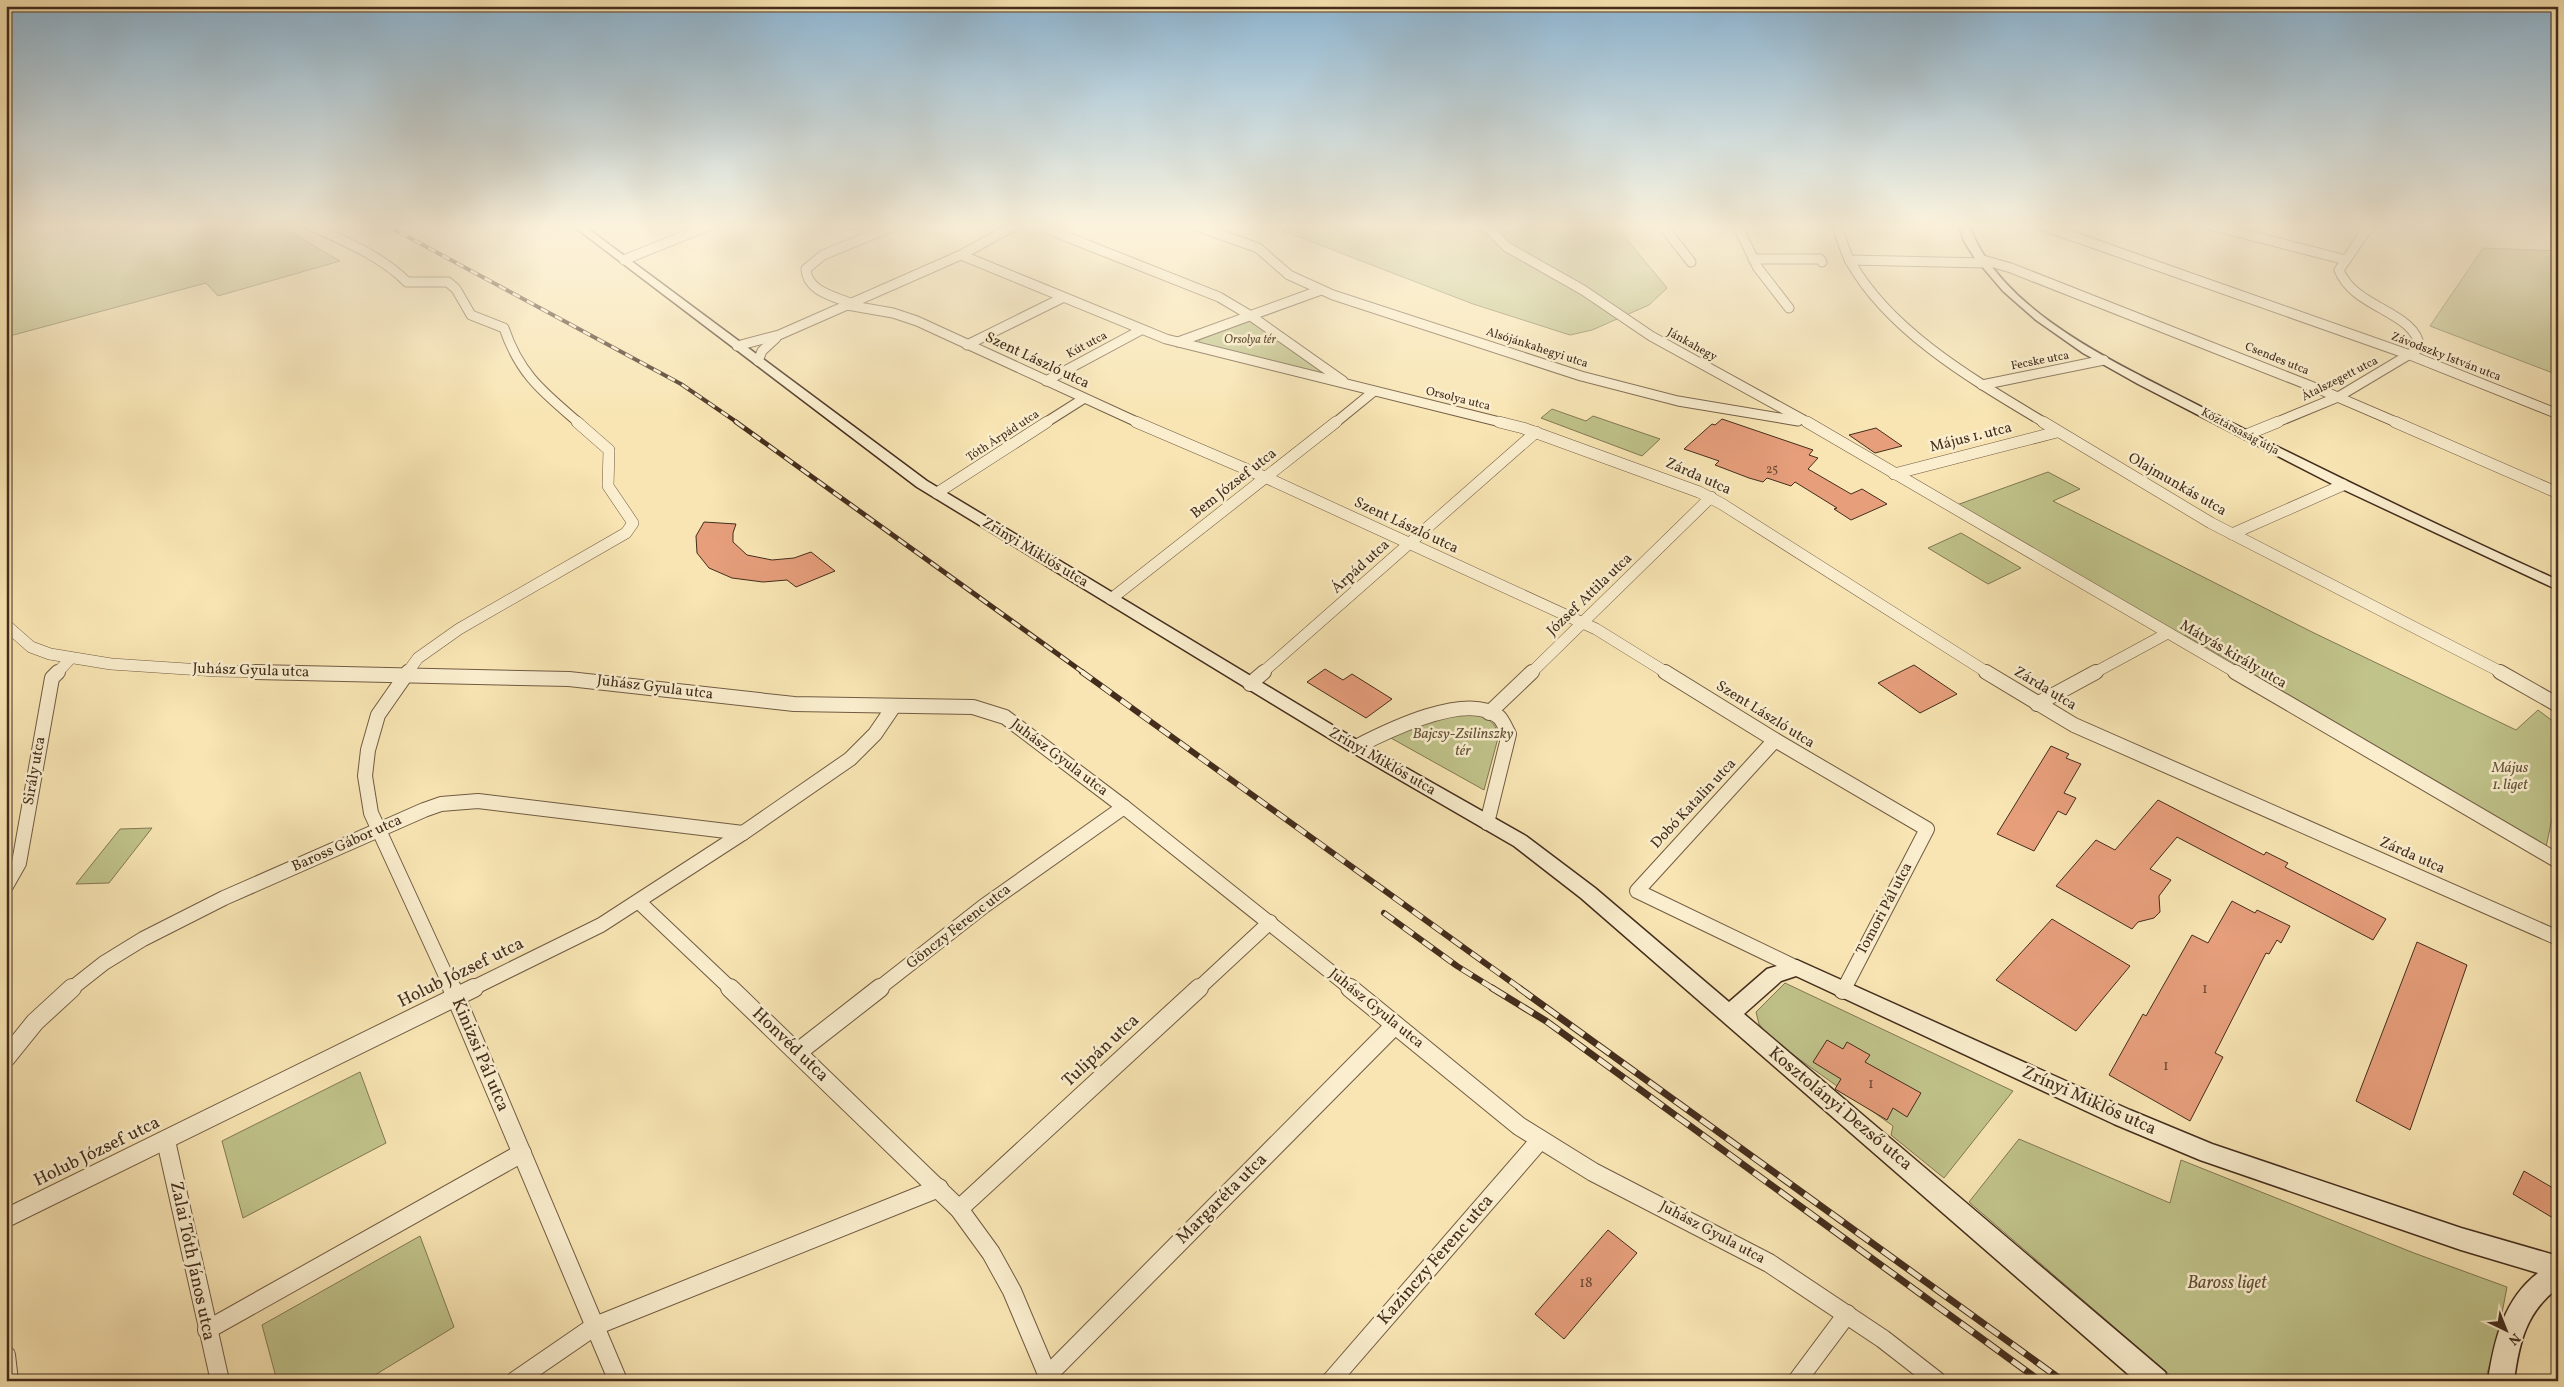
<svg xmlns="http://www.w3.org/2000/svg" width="2564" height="1387" viewBox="0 0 2564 1387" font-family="Vollkorn,serif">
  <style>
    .green { fill: #c0c38a; stroke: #827854 }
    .building { fill: #e69e7b; stroke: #442d1d }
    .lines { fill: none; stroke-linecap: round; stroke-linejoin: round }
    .street-far3-casing { stroke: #715b42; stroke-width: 11 }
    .street-far2-casing { stroke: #715b42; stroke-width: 12 }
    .street-far1-casing { stroke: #715b42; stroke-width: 16 }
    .street-casing { stroke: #715b42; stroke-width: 20 }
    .secondary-casing { stroke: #442d1d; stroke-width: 3 }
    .street-far3 { stroke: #faeece; stroke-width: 9 }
    .street-far2 { stroke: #faeece; stroke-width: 11 }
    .street-far1 { stroke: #faeece; stroke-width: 14 }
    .street { stroke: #faeece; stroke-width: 18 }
    .secondary { fill: #faeece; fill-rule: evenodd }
    .rail-far3-casing { stroke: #442d1d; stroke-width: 4 }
    .rail-far2-casing { stroke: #442d1d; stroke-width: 5 }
    .rail-far1-casing { stroke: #442d1d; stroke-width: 6 }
    .rail-casing { stroke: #442d1d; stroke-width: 7 }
    .rail-far3 { stroke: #faeece; stroke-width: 2.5; stroke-dasharray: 8; stroke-linecap: butt }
    .rail-far2 { stroke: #faeece; stroke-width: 3; stroke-dasharray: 10; stroke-linecap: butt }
    .rail-far1 { stroke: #faeece; stroke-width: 4.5; stroke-dasharray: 12; stroke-linecap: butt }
    .rail { stroke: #faeece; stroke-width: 5; stroke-dasharray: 16; stroke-linecap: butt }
    .labels { text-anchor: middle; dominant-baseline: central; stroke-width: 5; stroke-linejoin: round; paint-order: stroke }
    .far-park-label { font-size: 12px; font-style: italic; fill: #635238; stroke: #faeece }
    .far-street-label { font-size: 12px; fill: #442d1d; stroke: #faeece }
    .number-label { font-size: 12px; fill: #6c4934 }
    .street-label { font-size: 15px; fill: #442d1d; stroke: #faeece }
    .park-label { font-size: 15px; font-style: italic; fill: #635238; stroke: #faeece }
    .near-number-label { font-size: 15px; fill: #6c4934 }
    .near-street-label { font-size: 18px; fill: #442d1d; stroke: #faeece }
    .near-park-label { font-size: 18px; font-style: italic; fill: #635238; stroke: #faeece }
  </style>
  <rect width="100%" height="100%" fill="#f8e5b3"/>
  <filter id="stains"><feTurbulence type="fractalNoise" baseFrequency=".004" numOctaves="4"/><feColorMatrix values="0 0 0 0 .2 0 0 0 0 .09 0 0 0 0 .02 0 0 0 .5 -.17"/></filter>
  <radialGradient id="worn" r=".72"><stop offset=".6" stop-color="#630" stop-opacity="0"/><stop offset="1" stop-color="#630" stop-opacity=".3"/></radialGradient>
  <!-- green -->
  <g class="green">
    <polygon points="6,225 279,225 340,261 218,296 206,283 6,337"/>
    <polygon points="1268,225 1615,225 1667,288 1649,305 1592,330 1570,335 1473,304"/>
    <polygon points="2483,248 2558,251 2558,375 2430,326"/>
    <polygon points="1249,321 1327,372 1322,373 1201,344 1199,340"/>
    <polygon points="1552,409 1586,421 1593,416 1660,439 1642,456 1541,418"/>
    <polygon points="2048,472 2080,489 2053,501 2312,632 2516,730 2538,710 2558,725 2558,790 2545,852 2452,799 2450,789 2185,635 2189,646 1954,506"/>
    <polygon points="1961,533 2021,568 1988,584 1928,548"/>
    <path d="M 1454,712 C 1472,713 1497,714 1498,738 L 1484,790 L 1389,737 Z"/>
    <polygon points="152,828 109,883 76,884 120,829"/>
    <polygon points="1785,983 2013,1091 1944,1178 1891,1135 1893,1126 1771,1039 1759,1024 1756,1012"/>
    <polygon points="360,1072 386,1143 243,1218 222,1141"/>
    <polygon points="2019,1139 2170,1203 2181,1160 2414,1253 2507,1287 2498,1334 2485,1381 2177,1381 1969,1202"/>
    <polygon points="420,1236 454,1327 365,1381 277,1381 262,1325"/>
  </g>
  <!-- building -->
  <g class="building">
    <polygon points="1722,419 1813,450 1809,455 1818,458 1808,469 1851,494 1862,489 1887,504 1851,520 1834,509 1837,508 1795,482 1791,486 1767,478 1763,482 1749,478 1715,465 1719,461 1684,449 1712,424 1715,425"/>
    <polygon points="1876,428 1902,446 1875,453 1849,435"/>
    <polygon points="704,522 736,524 733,533 733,542 747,555 772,560 794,558 811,552 835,571 796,587 787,580 763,582 732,578 709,568 697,553 696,536"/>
    <polygon points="1914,665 1957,694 1920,713 1878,683"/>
    <polygon points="1325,669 1343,680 1352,674 1392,699 1366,718 1307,682"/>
    <polygon points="2051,746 2069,754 2066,758 2081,764 2064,793 2076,798 2066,815 2058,811 2034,851 1997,834"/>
    <polygon points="2158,800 2264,855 2266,852 2288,863 2285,867 2386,919 2373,940 2177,837 2150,869 2171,880 2159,896 2160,912 2154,918 2138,922 2132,929 2056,886 2096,840 2115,850"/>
    <polygon points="2232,901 2255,913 2257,910 2290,926 2281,943 2277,940 2269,954 2266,953 2215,1053 2223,1057 2190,1121 2109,1075 2143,1014 2146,1016 2192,935 2208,943"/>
    <polygon points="2052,919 2130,966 2076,1031 1996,980"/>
    <polygon points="2417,942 2467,965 2410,1130 2356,1101"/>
    <polygon points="1827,1040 1843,1049 1847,1042 1870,1055 1865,1062 1921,1093 1907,1117 1893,1108 1887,1120 1835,1089 1841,1079 1813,1062"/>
    <polygon points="2524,1171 2558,1191 2558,1221 2513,1194"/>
    <polygon points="1608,1230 1637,1253 1564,1339 1535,1314"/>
  </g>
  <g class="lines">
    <defs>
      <g id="street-far3">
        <path d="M 309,225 C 344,241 380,255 407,282 L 448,282 L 456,289 L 471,315 L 504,328 C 520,375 543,392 579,423"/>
        <polyline points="1037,225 1219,297 1251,316 1343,381"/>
        <polyline points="1194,225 1258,248 1289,275 1333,295 1581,376 1678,401 1798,421"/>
        <polyline points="1485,225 1507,247 1583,290 1651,336 1809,423"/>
        <polyline points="1662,225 1691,262"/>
        <polyline points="1737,225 1758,268 1789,308"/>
        <path d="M 1837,225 C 1841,237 1844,250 1850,261 C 1890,333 1977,382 2045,423"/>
        <polyline points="2041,225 2410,355 2558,414"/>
        <polyline points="2210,225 2346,260"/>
        <polyline points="961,255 1166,339 1504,423"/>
        <polyline points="1753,259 1820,259 1822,262"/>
        <polyline points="624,260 710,225"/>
        <polyline points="1849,260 1985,263"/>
        <polyline points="1983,260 2011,268 2326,392 2398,423"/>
        <path d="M 850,303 C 833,296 807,291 806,269 L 823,255 L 896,225"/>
        <polyline points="847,305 893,313 917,321 1139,423"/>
        <polyline points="1178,342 1321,290"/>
        <polyline points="967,345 1062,298"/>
        <polyline points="737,346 779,335 961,255 1016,225"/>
        <polyline points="758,361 762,351 776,338"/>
        <polyline points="1046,381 1141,330"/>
        <polyline points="1982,385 2104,360"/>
        <polyline points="1045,423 1083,399"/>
        <polyline points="1335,423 1373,392"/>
        <path d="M 2275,423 L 2338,397 L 2420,348 C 2416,311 2354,309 2339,270 L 2370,225"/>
      </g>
      <g id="street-far2">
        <polyline points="1136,422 1267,478 1596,629 1667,673"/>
        <polyline points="1499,422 1523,428 1699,492 1722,504 1988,673"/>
        <polyline points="1807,422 2237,673"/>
        <polyline points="2043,422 2211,523 2503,673"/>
        <polyline points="2395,422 2558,493"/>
        <polyline points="2246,435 2278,422"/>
        <polyline points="1894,474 2057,432"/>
        <polyline points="937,493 1047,422"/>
        <polyline points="2232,534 2343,485"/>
        <polyline points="1111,599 1336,422"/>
        <polyline points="6,625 31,647 50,654 111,664 217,671 310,673"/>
        <polyline points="57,673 70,659"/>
        <polyline points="407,673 418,658 459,629 626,533 633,523 608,486 609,450 577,422"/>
        <polyline points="1262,673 1536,432"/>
        <polyline points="1531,673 1711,497"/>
        <polyline points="2094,673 2166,634"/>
      </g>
      <g id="street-far1">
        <polyline points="255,672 569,679 794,704 973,707 1005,717 1124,807 1352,989"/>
        <polyline points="408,672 378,715 368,750 365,776 371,813 452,989"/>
        <polyline points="1665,672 1775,740 1927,829 1844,989"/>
        <polyline points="1986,672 2074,725 2558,938"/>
        <polyline points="2235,672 2558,861"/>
        <polyline points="2500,672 2558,705"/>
        <polyline points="1250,684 1264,672"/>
        <polyline points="2037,704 2096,672"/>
        <polyline points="1489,713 1532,672"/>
        <polyline points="1775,740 1637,891 1797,968"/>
        <path d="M 1356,747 C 1387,731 1467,691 1499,717 C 1503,721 1506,729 1509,734 L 1487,823"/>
        <polyline points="6,886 19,863 52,678 58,672"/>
        <polyline points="639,902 731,989"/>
        <polyline points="71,989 104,963 143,939 224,898 424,810 441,804 478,801 743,833"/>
        <polyline points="471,989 601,925 743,833 850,759 875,734 894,706"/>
        <polyline points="878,989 984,906 1124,807"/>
        <polyline points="1198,989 1270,922"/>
      </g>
      <g id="street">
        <polyline points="452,988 618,1381"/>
        <polyline points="730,988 959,1209 991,1253 1012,1291 1050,1381"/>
        <polyline points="1350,988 1519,1126 1593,1172 1769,1263 1883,1339 1937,1381"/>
        <polyline points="1843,990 1844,988"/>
        <polyline points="798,1052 880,988"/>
        <polyline points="6,1058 35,1022 72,988"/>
        <polyline points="166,1141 220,1381"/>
        <polyline points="959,1209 1199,988"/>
        <polyline points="6,1218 474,988"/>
        <polyline points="207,1330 522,1153"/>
        <polyline points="6,1355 9,1381"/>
        <polyline points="1049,1374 1395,1025"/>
        <polyline points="515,1381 595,1326 939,1188"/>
        <polyline points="1331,1381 1540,1140"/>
        <polyline points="1797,1381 1847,1314"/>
      </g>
      <g id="secondary">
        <path d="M 572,225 L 583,225 L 927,481 L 1362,743 L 1526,836 L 1595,888 L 1729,1002 L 1767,969 L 1797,960 L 2130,1110 L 2212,1144 L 2461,1228 L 2558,1256 L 2558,1288 C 2526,1312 2519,1343 2514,1381 L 2488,1381 C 2494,1340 2504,1299 2538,1273 L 2461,1250 L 2200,1160 L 2114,1124 L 1796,976 L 1781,981 L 1744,1014 L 2165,1372 L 2169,1381 L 2136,1381 L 1581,898 L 1514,846 L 1350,751 L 917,487 Z"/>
        <path d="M 1959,225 L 1969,225 C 1999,309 2110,360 2184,398 C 2216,414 2247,431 2278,447 C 2371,493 2464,538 2558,580 L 2558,590 L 2340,488 L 2138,384 L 2083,353 L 2036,320 L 2003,291 L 1974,257 L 1964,241 Z"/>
      </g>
    </defs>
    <!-- street-far3 casing -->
    <use href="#street-far3" class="street-far3-casing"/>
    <!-- street-far2 casing -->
    <use href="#street-far2" class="street-far2-casing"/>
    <!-- street-far1 casing -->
    <use href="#street-far1" class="street-far1-casing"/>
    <!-- street casing -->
    <use href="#street" class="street-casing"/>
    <!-- secondary casing -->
    <use href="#secondary" class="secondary-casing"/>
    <!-- street-far3 -->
    <use href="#street-far3" class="street-far3"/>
    <!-- street-far2 -->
    <use href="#street-far2" class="street-far2"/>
    <!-- street-far1 -->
    <use href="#street-far1" class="street-far1"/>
    <!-- street -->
    <use href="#street" class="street"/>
    <!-- secondary -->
    <use href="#secondary" class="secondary"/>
    <defs>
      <polyline id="rail-far3" points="386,225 681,384 738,423"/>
      <polyline id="rail-far2" points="736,422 1084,673"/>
      <g id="rail-far1">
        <polyline points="1082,672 1521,989"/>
        <polyline points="1384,913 1457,966 1494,989"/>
      </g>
      <g id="rail">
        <polyline points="1492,988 1546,1021 2040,1381"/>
        <polyline points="1519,988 2063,1381"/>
      </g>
    </defs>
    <!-- rail-far3 casing -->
    <use href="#rail-far3" class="rail-far3-casing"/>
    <!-- rail-far2 casing -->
    <use href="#rail-far2" class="rail-far2-casing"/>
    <!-- rail-far1 casing -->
    <use href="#rail-far1" class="rail-far1-casing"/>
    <!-- rail casing -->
    <use href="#rail" class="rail-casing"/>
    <!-- rail-far3 -->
    <use href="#rail-far3" class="rail-far3"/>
    <!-- rail-far2 -->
    <use href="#rail-far2" class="rail-far2"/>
    <!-- rail-far1 -->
    <use href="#rail-far1" class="rail-far1"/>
    <!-- rail -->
    <use href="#rail" class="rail"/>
  </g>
  <!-- sky -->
  <linearGradient id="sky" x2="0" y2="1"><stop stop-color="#8db7d5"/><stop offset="0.54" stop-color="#fcf3dd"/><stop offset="1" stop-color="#fcf3dd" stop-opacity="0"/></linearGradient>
  <rect width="2564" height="419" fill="url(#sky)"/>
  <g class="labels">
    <!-- far-park labels -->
    <g class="far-park-label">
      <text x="1250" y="340">Orsolya tér</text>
    </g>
    <!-- far-street labels -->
    <g class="far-street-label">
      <text transform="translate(1087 345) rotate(-28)">Kút utca</text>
      <text transform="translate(1692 345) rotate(29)">Jánkahegy</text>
      <text transform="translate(1537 348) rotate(18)">Alsójánkahegyi utca</text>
      <text transform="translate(2446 357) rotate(21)">Závodszky István utca</text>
      <text transform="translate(2277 359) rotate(22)">Csendes utca</text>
      <text transform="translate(2040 361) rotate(-11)">Fecske utca</text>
      <text transform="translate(2340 379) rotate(-27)">Átalszegett utca</text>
      <text transform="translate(1458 399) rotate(14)">Orsolya utca</text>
      <text transform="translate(2240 432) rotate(28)">Köztársaság útja</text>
      <text transform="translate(1003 436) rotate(-33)">Tóth Árpád utca</text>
    </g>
    <!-- number labels -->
    <g class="number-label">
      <text x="1772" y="470">25</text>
    </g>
    <!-- street labels -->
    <g class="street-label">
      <text transform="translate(1037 361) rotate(25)">Szent László utca</text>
      <text transform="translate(1971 438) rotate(-14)">Május 1. utca</text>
      <text transform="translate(1698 477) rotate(24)">Zárda utca</text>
      <text transform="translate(1234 484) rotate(-38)">Bem József utca</text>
      <text transform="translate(2177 485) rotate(30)">Olajmunkás utca</text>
      <text transform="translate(1406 526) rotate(25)">Szent László utca</text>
      <text transform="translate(1035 553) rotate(31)">Zrínyi Miklós utca</text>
      <text transform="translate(1361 567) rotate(-42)">Árpád utca</text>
      <text transform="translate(1590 595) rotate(-44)">József Attila utca</text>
      <text transform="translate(2233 655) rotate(30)">Mátyás király utca</text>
      <text transform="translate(251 671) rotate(2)">Juhász Gyula utca</text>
      <text transform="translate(655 688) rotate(7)">Juhász Gyula utca</text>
      <text transform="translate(2045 689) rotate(31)">Zárda utca</text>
      <text transform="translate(1765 715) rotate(32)">Szent László utca</text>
      <text transform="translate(1059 758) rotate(37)">Juhász Gyula utca</text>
      <text transform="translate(1382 762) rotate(30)">Zrínyi Miklós utca</text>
      <text transform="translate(35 771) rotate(-80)">Sirály utca</text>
      <text transform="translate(1694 804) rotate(-47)">Dobó Katalin utca</text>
      <text transform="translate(347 844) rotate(-24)">Baross Gábor utca</text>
      <text transform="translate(2412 856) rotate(24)">Zárda utca</text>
      <text transform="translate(1885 909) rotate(-62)">Tomori Pál utca</text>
      <text transform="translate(959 927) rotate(-38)">Gönczy Ferenc utca</text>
      <text transform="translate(1376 1009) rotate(39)">Juhász Gyula utca</text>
      <text transform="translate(1712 1233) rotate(28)">Juhász Gyula utca</text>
    </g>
    <!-- park labels -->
    <g class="park-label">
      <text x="1463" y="734">Bajcsy-Zsilinszky<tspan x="1463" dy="17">tér</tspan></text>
      <text x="2510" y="768">Május<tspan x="2510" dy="17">1. liget</tspan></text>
    </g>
    <!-- near-number labels -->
    <g class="near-number-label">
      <text x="2205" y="989">1</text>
      <text x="2166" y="1066">1</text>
      <text x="1871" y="1084">1</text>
      <text x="1586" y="1283">18</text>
    </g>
    <!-- near-street labels -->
    <g class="near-street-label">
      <text transform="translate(461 973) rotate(-26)">Holub József utca</text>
      <text transform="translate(790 1045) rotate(44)">Honvéd utca</text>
      <text transform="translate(1101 1051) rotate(-43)">Tulipán utca</text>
      <text transform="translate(480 1055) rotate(67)">Kinizsi Pál utca</text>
      <text transform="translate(2089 1101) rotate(24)">Zrínyi Miklós utca</text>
      <text transform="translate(1840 1109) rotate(40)">Kosztolányi Dezső utca</text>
      <text transform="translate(97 1152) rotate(-26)">Holub József utca</text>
      <text transform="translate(1222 1199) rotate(-45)">Margaréta utca</text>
      <text transform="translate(1436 1260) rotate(-49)">Kazinczy Ferenc utca</text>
      <text transform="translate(192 1261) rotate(78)">Zalai Tóth János utca</text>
    </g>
    <!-- near-park labels -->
    <g class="near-park-label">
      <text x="2227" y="1283">Baross liget</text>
    </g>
  </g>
  <!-- margin -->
  <rect width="2564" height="1387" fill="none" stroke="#f8e5b3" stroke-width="25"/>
  <rect x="8" y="8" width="2549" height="1372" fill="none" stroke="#442d1d" stroke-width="2.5"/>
  <rect x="12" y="12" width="2539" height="1362" fill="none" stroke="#442d1d"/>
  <!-- north arrow -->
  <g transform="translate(2506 1330) rotate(137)" stroke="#faeece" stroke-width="4" paint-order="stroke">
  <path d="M0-4L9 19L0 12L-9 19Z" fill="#442d1d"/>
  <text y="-8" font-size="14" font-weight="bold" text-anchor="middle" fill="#442d1d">N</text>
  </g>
  <rect width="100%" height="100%" filter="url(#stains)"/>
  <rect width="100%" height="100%" fill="url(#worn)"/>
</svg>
